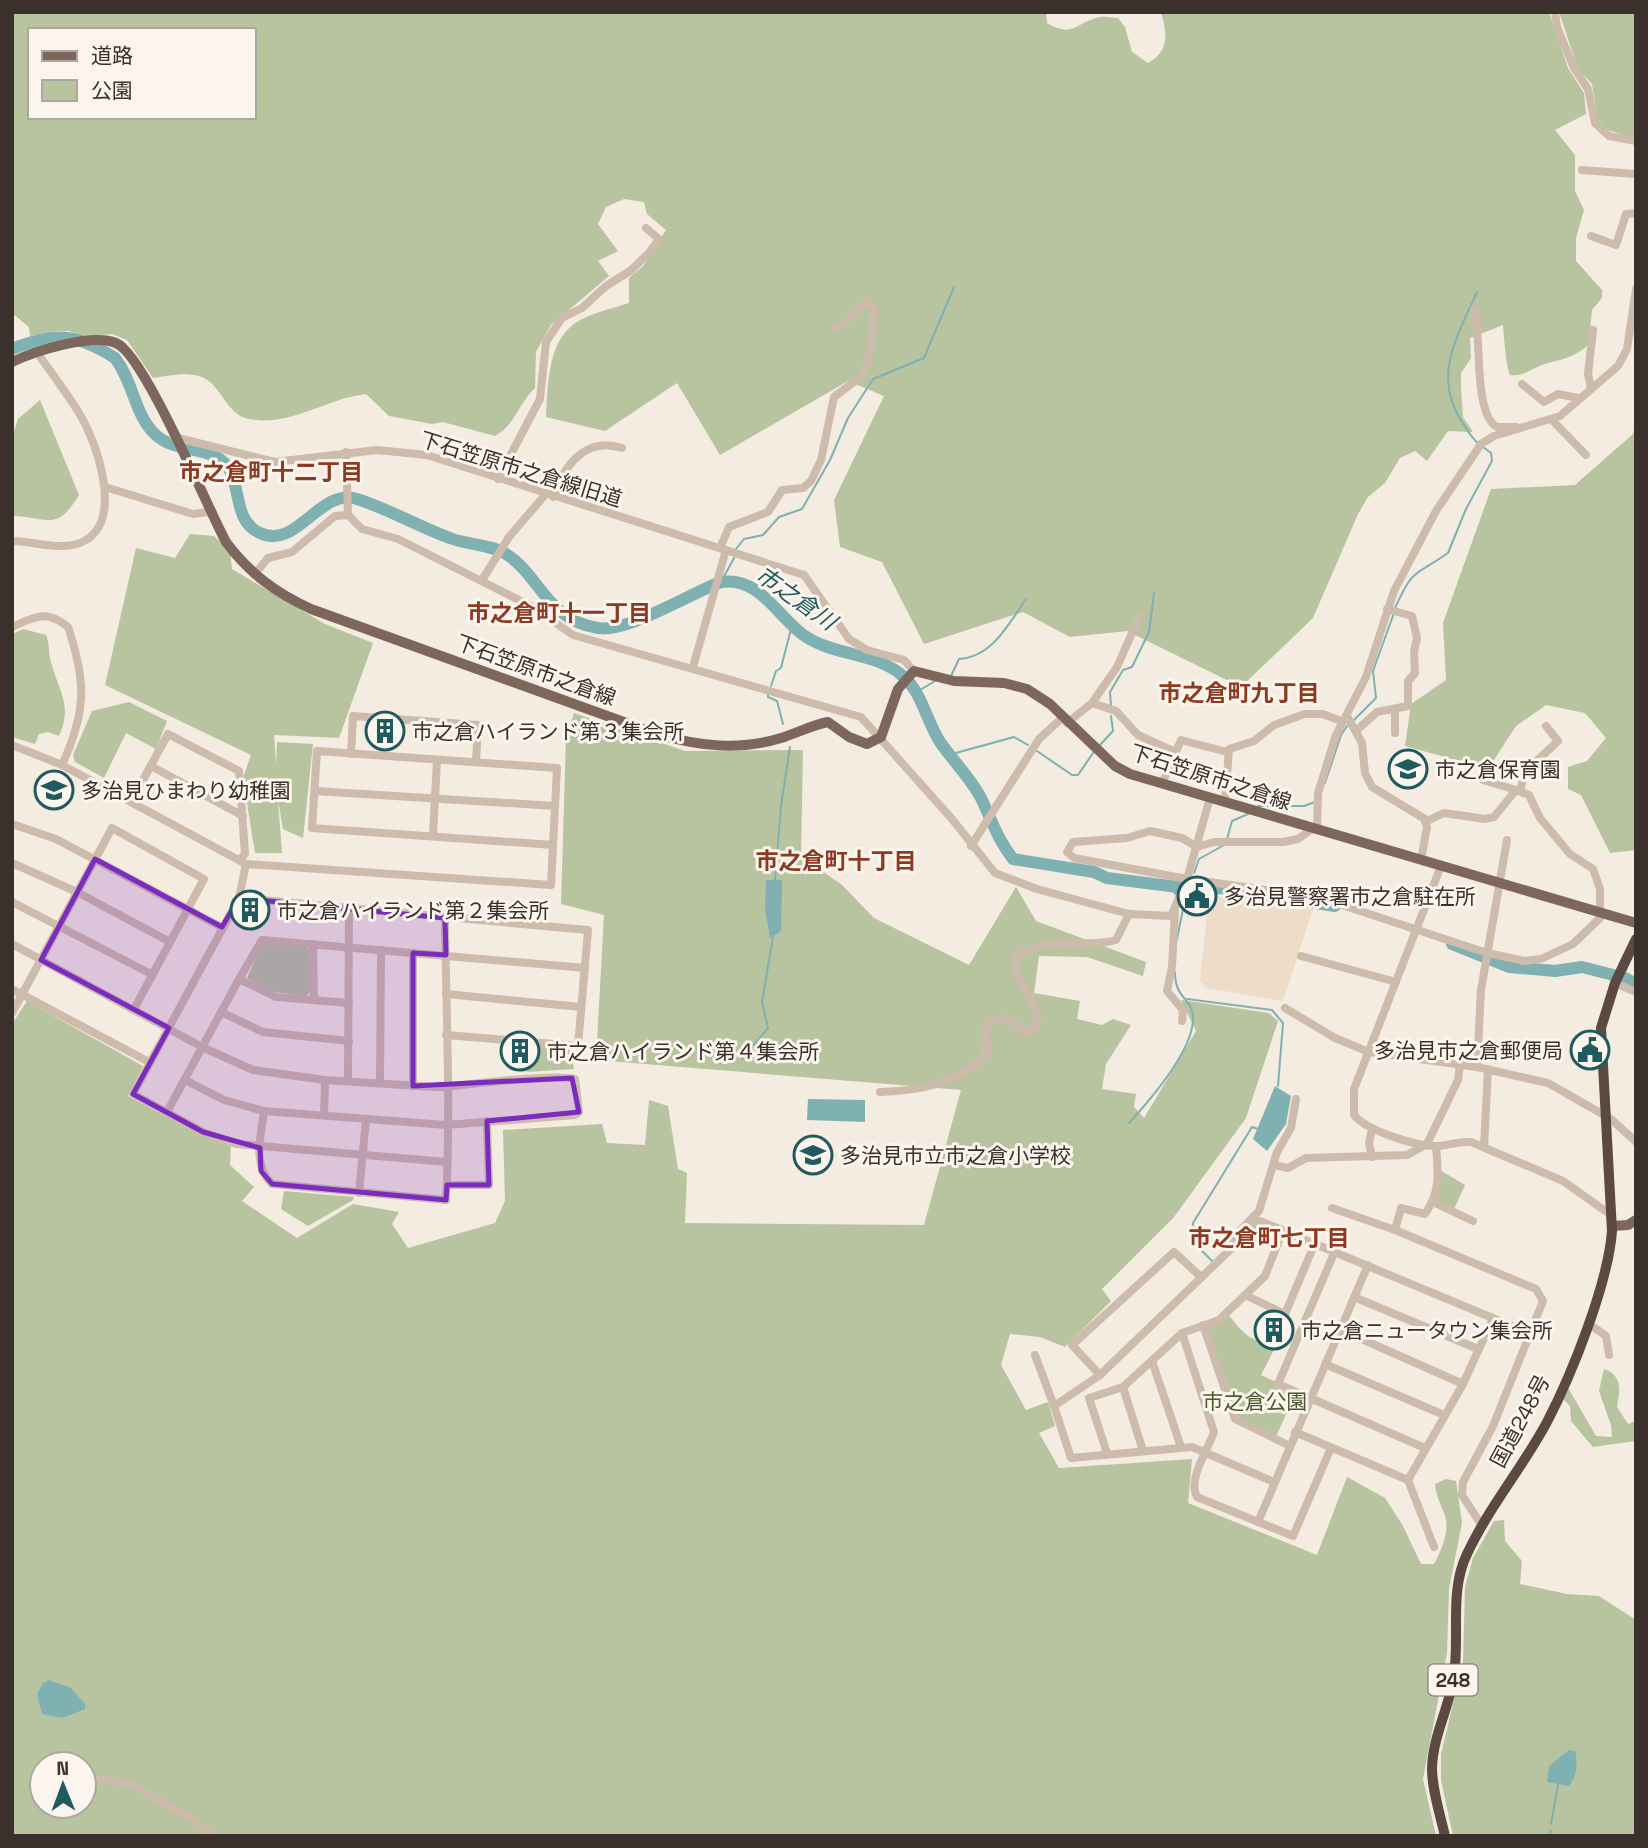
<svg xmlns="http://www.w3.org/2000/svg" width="1648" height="1848" viewBox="0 0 1648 1848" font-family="'Space Grotesk','Noto Sans JP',sans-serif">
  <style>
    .green { fill: #b8c4a0; fill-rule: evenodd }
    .plaza { fill: #ecdcc8 }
    .water { fill: #7fb0b2 }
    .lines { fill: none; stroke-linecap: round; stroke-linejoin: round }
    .stream { stroke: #7fb0b2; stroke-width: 2 }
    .river { stroke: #7fb0b2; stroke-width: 12 }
    .minor { stroke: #cdbbac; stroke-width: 8 }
    .major { stroke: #7d675c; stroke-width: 10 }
    .highway { stroke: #5c4a42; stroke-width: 10 }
    .marked { fill: #7b2cbf; fill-opacity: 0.2; stroke: #7b2cbf; stroke-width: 5; stroke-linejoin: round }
    .labels { text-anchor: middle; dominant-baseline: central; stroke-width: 6; stroke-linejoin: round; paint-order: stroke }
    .shield { fill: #fbf5ee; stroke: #756b66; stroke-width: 2 }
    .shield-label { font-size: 19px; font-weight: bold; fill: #3b302b }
    .street-label { font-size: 21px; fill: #3b302b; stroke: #fbf5ee }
    .poi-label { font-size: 21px; fill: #3b302b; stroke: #fbf5ee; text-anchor: start }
    .park-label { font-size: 21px; fill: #4a5a2e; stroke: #fbf5ee }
    .neighbourhood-label { font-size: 23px; font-weight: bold; fill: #8c3b22; stroke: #fbf5ee }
    .water-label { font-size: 23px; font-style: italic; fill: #1f5a5e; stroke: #fbf5ee }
  </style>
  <rect width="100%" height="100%" fill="#f4ebe1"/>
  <!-- green -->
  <g class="green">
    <path d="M 12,12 L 1046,12 L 1047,23 C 1074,39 1077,21 1101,17 C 1106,16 1113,18 1118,18 L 1125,27 L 1132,52 L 1148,63 C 1170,51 1167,33 1161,12 L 1549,12 L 1568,68 L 1584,93 L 1586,114 L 1555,130 L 1575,155 L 1575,191 L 1584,210 L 1576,238 L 1576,261 L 1602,290 L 1602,298 L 1592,310 L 1589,344 C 1573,359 1561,359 1542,365 C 1531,369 1523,377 1510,375 C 1506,365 1504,338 1503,325 L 1470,338 L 1471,358 L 1461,373 L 1461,388 L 1463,417 L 1473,432 L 1448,431 L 1427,461 L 1415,451 L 1400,458 L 1385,483 L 1368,497 L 1358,514 L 1313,618 L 1241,687 L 1127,631 L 1070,637 L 1023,612 L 924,644 L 882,562 L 840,547 L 834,500 L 884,396 L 848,381 L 720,455 L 677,383 L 605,431 L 546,417 C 548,384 547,336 582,319 C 596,312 614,308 629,303 L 629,278 L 644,265 L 666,230 L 647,214 L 644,202 L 624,199 L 606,207 L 598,224 L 618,251 L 598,261 L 609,276 L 551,325 L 536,352 L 535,388 C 519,403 515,425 495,436 L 443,422 L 432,424 L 389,416 L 366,394 C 327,398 291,427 249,419 C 225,414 223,386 202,377 C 187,371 167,376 153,378 L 127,340 L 112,334 L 85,337 L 69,331 L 57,331 L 30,336 L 29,327 L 12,313 ZM 30,30 L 254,30 L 254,117 L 30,117 Z"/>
    <polygon points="1559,12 1636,12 1636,139 1608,130 1598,120 1592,84 1578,69"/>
    <path d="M 40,400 L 79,495 C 56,533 49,517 12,516 L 12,437 L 18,419 Z"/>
    <polygon points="1636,421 1636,850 1610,853 1581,795 1568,789 1568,767 1587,761 1606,738 1585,713 1546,705 1516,726 1488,769 1405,746 1411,704 1446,680 1443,623 1491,489 1575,485 1633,434"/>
    <polygon points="190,534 214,536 230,550 232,569 325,624 373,643 339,738 274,735 276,764 277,742 313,744 303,838 283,829 278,800 282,853 255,853 243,778 251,755 105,685 136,548 175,558"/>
    <path d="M 23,629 L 46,635 C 50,644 48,653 51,662 C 59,692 73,706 59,736 L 48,732 L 39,734 L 35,744 L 12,737 L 12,634 Z"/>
    <polygon points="129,702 167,721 156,749 126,733 104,778 75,762 73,755 92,711"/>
    <path d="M 574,713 L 685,751 L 803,750 L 801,856 L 842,885 L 874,918 L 969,965 L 1016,887 L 1036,921 L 1146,962 L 1143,976 L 1087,957 L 1039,956 L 1034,993 L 1080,1001 L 1077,1019 L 1102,1025 L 1113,1019 L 1131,1025 L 1106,1064 L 1102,1089 L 1136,1094 L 1134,1107 L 1144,1118 L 1196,1031 L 1181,1000 L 1269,1013 L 1278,1021 L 1246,1118 L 1174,1217 L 1102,1289 L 1111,1301 L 1065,1347 L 1040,1337 L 1010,1334 L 1001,1365 L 1026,1410 L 1048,1402 L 1055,1426 L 1039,1433 L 1059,1468 L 1192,1459 L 1188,1503 L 1317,1555 L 1347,1477 L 1385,1498 L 1403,1526 L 1421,1564 L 1434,1564 C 1441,1550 1450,1532 1445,1516 C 1441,1504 1436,1497 1435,1484 L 1446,1479 L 1456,1481 L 1462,1523 L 1449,1589 L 1447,1653 L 1423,1779 L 1436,1836 L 12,1836 L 12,1024 L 27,1001 L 143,1066 L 128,1096 L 184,1126 L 231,1146 L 230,1165 L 254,1187 L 242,1201 L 297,1238 L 353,1204 L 399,1212 L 392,1224 L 408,1248 L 495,1223 L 505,1201 L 503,1130 L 602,1124 L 607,1143 L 645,1145 L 649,1100 L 668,1106 L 678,1169 L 687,1173 L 685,1223 L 924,1225 L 961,1090 L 596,1060 L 604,915 L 561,904 L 566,738 ZM 42,1764 L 84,1764 L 84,1806 L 42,1806 Z"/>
    <polygon points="268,943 306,946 310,951 310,993 306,996 274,992 247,978 261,946"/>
    <polygon points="530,1045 570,1049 574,1069 527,1072"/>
    <polygon points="1440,1170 1465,1185 1454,1209 1437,1202"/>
    <polygon points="284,1191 354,1197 353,1200 308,1226 281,1209"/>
    <path d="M 1227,1313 C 1243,1333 1250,1343 1277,1344 L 1261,1375 L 1276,1382 L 1275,1387 L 1294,1396 L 1275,1439 L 1235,1419 L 1203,1325 Z"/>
    <path d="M 1604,1369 C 1623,1375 1620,1392 1617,1407 L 1628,1424 L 1636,1421 L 1636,1441 L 1593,1447 L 1571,1421 L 1570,1406 L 1562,1398 L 1567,1386 L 1596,1436 L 1612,1437 L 1611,1425 L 1599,1391 Z"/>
    <polygon points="1504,1520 1505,1541 1522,1561 1520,1584 1567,1594 1599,1596 1636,1620 1636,1836 1453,1836 1441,1780 1441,1754 1463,1662 1465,1587 1473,1558 1494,1521"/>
  </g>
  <!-- plaza -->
  <polygon class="plaza" points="1209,895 1313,909 1283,1001 1207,988 1200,981"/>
  <!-- water -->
  <g class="water">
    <polygon points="766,880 782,880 781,931 770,938 765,909"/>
    <polygon points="1275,1086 1291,1096 1286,1124 1267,1151 1253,1139"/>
    <polygon points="808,1099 865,1100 865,1122 807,1120"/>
    <polygon points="49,1680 71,1688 85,1704 85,1709 62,1718 42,1714 37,1694 43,1683"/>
    <path d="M 1569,1750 L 1575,1751 C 1578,1763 1577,1776 1569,1786 L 1547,1782 L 1549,1766 Z"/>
  </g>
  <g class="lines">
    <!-- stream -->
    <g class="stream">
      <path d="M 1477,292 C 1457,337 1432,376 1462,422 C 1467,430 1471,438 1479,444"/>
      <polyline points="736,549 744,539 763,535 779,517 802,509 830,460 848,418 873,379 924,358 954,287"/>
      <polyline points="721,582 734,558"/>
      <path d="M 1395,608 C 1414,566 1414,577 1448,553 L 1466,509 L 1492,461 L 1491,453 L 1483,447"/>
      <path d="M 951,676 L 959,659 C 992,657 1008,625 1026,599"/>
      <polyline points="771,686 776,671 781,668 792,625"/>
      <polyline points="768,693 768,697 777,701 783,724"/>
      <polyline points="915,693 935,681"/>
      <polyline points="1111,707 1110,692 1123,670 1132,667 1149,632 1154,593"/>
      <polyline points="1354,720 1376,698 1373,671 1394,613"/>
      <polyline points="1099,746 1113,731 1111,716"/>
      <polyline points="1037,751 1072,775 1078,775 1093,753"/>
      <polyline points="952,754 1014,737 1028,745"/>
      <polyline points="1325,783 1341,735 1347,726"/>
      <polyline points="1258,806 1304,806 1315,802"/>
      <polyline points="1227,839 1232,821 1248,814"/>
      <polyline points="1194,873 1199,859 1226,844"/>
      <polyline points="775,880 781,806 790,747"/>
      <polyline points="1170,887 1177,896"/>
      <polyline points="1191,888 1192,886"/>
      <polyline points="1177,939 1183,909 1180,900"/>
      <polyline points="1187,999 1272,1010 1283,1023 1278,1086"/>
      <polyline points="742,1059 768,1028 762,1002 773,937"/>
      <path d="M 1129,1123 C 1150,1100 1195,1048 1193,1016 C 1191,997 1175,999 1175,972"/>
      <polyline points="1212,1261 1195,1244 1193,1223 1252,1127 1258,1129"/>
      <polyline points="1551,1824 1558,1785"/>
      <polyline points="1549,1836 1551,1831"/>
    </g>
    <!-- river -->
    <g class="river">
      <path d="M 12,349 C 55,332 76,333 115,358 C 134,382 134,416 157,436 C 178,454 212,445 228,467 C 241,487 234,520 258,532 C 296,553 319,487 357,499 C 389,509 419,527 450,538 C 467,545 490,544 506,554 C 540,575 546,620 598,628 C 627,633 691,593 721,582 C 758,576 776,614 802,634 C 833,657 876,651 904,677 C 922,693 927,722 940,742 C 953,761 970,777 981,798 C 991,819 998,840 1013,859 L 1094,872 L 1107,878 L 1201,890 L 1222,888 L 1335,906"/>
      <polyline points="1452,944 1509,967 1555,971 1582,967 1625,978 1636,984"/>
    </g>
    <!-- minor -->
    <g class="minor">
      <polyline points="1555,12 1557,27 1574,68 1588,89 1595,123 1609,136 1636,141"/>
      <polyline points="1582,170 1636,174"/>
      <polyline points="1591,236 1616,245 1626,214 1636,213"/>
      <path d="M 1474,309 C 1482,335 1473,414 1497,427 L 1516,427"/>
      <polyline points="1522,384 1544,402 1558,394 1578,398"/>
      <polyline points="1591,388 1588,374 1593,330"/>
      <polyline points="1552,420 1586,455"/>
      <polyline points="174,437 275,462 377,450 427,455 804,575 849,639 867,650 904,660 914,671"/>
      <polyline points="346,452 348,515 362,529 398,539 531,606 573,635 861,717 952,819 995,873 1037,889 1129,914 1171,916 1187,879 1210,798"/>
      <polyline points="498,479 540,399 546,342 562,318 582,308 606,286 630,271 648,254 659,239 646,228"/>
      <polyline points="105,487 193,514 210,512"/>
      <path d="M 553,497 C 564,466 585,436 622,448"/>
      <path d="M 12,541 C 35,541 66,553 86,540 C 123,518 97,442 79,413 C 66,392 50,371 36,351"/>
      <polyline points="720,548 729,527 768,512 782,490 803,488 811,481 821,460 834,397 859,378 868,363 875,309 867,301 843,324 833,328"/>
      <polyline points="254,575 268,558 292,552 335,516 348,515"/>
      <polyline points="482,580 509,537 545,495"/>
      <path d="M 12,627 C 35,617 46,609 68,627 C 87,683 86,712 62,765"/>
      <polyline points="693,667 726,550"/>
      <polyline points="1092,703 1116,711 1138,735 1175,752"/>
      <polyline points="1347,716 1362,743 1365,773 1372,787 1425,819 1427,827 1421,860"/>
      <polyline points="1067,723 1092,703 1117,667 1140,615"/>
      <polyline points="1357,730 1377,712 1408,706 1408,681 1415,673 1414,652 1417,638 1412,616 1387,609"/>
      <polyline points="1395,733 1395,711"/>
      <polyline points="12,745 62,765 246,864 239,898 133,1094 203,1132 237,1144 447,1162"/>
      <polyline points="351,754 353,716 478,725 476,762"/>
      <polyline points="151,766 243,816"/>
      <polyline points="1483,780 1516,790"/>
      <polyline points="1162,784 1181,740 1227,752"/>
      <polyline points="315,791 555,806"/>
      <polyline points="1520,791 1525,772 1558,741 1546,726"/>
      <polyline points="131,802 168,734 239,771 245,854 239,860"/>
      <polyline points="1225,803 1229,749 1254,741 1274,725 1305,714 1323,714 1341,721"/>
      <polyline points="12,824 56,839 223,928"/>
      <polyline points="1312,829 1298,839 1283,842 1214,842 1197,847 1182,838 1150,831 1127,838 1073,842 1067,852 1074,858 1187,879 1318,897 1487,953 1525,961 1541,959 1573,944 1600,918 1600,889 1593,869 1570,854 1540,818 1529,795 1516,790 1494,817 1485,819 1444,813 1425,822"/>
      <polyline points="1317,830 1318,793 1336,735 1366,677 1394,591 1436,511 1481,444 1494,436 1560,416 1618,366 1627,349 1636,289"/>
      <polyline points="433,835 437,760"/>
      <polyline points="971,846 1039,739 1062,718"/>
      <polyline points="12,863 77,892 170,942"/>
      <polyline points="246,864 551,885 557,768 317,751 312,828 553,845"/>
      <path d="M 1441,866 L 1354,1089 L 1354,1115 C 1367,1131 1418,1147 1438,1146 C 1449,1145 1459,1141 1471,1142 L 1563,1181 L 1611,1215"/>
      <polyline points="239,898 588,930 578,1046 446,1035"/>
      <polyline points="12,902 153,975"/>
      <polyline points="1175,910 1172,967 1167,991 1183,1010 1182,1021"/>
      <path d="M 12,944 L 202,1047 L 253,1070 L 325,1080 L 435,1087 L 446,1087 C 472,1084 556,1073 575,1079 L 579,1112 L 575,1115 L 446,1125 L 264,1111 C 261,1136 252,1165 272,1184 L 446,1200 C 451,1107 446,1011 445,918"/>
      <polyline points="313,944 314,1000"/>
      <polyline points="1301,956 1396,982"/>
      <polyline points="1615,983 1636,992"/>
      <polyline points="12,989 149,1062"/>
      <polyline points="446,994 581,1007"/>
      <polyline points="349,1003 276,997 239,979 262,940 585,968"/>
      <polyline points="1285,1008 1335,1038 1369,1052 1477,1067 1548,1083 1611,1119 1636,1142"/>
      <polyline points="221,1012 263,1032 349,1041"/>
      <polyline points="12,1013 112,828 204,879 134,1009"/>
      <polyline points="1477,1067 1481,990 1507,840"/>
      <polyline points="185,1080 224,1100 264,1111"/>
      <polyline points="348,1080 349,910"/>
      <polyline points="380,1083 381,950"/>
      <polyline points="413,1086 413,953"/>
      <path d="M 880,1092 C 918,1091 960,1084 987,1053 L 986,1028 L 990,1021 C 1005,1014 1012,1021 1025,1031 L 1034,1029 C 1048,1007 1016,989 1015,960 C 1033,934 1088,949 1116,940 L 1129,914"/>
      <polyline points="167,1112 239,979"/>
      <polyline points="324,1115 325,1080"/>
      <path d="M 1436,1146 C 1438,1173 1441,1191 1425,1214 L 1401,1208 L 1395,1230 L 1536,1289 L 1543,1301 L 1493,1426 L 1463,1482 L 1462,1495 L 1482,1526"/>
      <polyline points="1484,1147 1488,1069"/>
      <polyline points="1372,1157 1369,1143 1372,1129"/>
      <polyline points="1274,1165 1288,1168 1306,1158 1407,1155 1427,1144 1458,1080 1460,1064"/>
      <polyline points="447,1185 489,1185 487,1121"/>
      <polyline points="359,1193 366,1119"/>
      <polyline points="1433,1202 1473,1221"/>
      <polyline points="1332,1208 1395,1230"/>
      <polyline points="1224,1247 1259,1211 1277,1152 1291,1128 1296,1099"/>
      <polyline points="1335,1251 1278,1384 1425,1448"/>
      <polyline points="1245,1295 1285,1314 1315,1243"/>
      <polyline points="1354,1297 1478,1349"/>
      <polyline points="1588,1323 1606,1336 1609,1355"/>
      <polyline points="1203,1325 1235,1419 1290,1446"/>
      <polyline points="1339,1329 1463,1384"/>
      <path d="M 1182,1333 L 1214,1432 C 1208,1450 1187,1480 1197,1497 L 1293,1536 L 1331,1448"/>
      <polyline points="1035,1355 1054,1406"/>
      <polyline points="1152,1361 1181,1447"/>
      <polyline points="1325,1364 1444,1415"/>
      <polyline points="1100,1375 1072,1345 1174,1252 1201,1277"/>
      <polyline points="1123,1387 1143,1451"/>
      <polyline points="1295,1432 1408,1480 1463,1384 1493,1318"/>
      <polyline points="1107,1453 1089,1398 1123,1387 1182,1333 1219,1320 1265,1276 1283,1230"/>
      <polyline points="1408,1480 1434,1547"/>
      <polyline points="1274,1482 1192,1447 1071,1458 1054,1406 1100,1375 1260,1221 1531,1334"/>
      <polyline points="1258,1522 1368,1265"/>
      <polyline points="84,1777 130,1784 192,1818 212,1836"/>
    </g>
    <!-- major -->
    <g class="major">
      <path d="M 12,362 C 35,351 91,333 116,343 C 144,354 207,507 226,542 C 249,573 276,593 311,609 L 657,734 C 698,746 739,751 781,738 C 797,733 812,725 828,722 L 849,737 L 867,744 L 881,737 L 898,689 L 914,671 L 954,681 L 1004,683 L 1027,689 L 1050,704 L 1115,766 L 1130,774 L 1636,923"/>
      <polyline points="1612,1226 1628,1225 1636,1220"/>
    </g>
    <!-- highway -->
    <path class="highway" d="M 1445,1836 C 1440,1814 1432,1790 1432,1768 C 1433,1735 1450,1706 1454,1675 C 1460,1635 1449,1591 1467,1554 C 1489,1507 1523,1467 1547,1422 C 1572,1374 1608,1284 1612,1231 L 1601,1028 L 1615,983 L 1636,939"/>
  </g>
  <!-- marked area -->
  <path class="marked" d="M 95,859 L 222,927 L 239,898 L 445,918 L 446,955 L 413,953 L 413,1086 L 572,1078 L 579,1112 L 487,1121 L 489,1185 L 447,1185 L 446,1200 L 272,1184 L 261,1171 L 260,1148 L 203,1132 L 133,1094 L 169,1028 L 41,960 Z"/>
  <!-- icons -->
  <defs>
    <symbol id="building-ring" viewBox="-11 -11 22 22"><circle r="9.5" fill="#fbf5ee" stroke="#1f5a5e" stroke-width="1.5"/><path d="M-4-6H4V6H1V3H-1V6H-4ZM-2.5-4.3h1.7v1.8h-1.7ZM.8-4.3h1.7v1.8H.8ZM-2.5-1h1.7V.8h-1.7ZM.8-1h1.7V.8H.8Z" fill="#1f5a5e"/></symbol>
    <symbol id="school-ring" viewBox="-11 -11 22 22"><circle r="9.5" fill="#fbf5ee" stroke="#1f5a5e" stroke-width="1.5"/><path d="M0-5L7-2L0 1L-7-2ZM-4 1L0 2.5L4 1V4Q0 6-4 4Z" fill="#1f5a5e"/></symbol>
    <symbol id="civic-ring" viewBox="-11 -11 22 22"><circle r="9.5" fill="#fbf5ee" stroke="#1f5a5e" stroke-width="1.5"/><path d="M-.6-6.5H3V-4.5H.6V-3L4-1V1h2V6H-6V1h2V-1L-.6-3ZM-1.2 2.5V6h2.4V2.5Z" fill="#1f5a5e"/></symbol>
  </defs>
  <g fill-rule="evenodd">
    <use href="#building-ring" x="363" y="709" width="44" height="44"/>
    <use href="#school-ring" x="1386" y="747" width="44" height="44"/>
    <use href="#school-ring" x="32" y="768" width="44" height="44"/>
    <use href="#civic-ring" x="1175" y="874" width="44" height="44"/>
    <use href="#building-ring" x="228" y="888" width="44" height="44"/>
    <use href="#civic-ring" x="1568" y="1028" width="44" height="44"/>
    <use href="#building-ring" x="498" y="1029" width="44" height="44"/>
    <use href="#school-ring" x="791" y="1133" width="44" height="44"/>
    <use href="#building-ring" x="1252" y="1308" width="44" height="44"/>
  </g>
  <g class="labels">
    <!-- shield labels -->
    <rect class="shield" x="1428.5" y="1664.5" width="49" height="31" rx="5"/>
    <g class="shield-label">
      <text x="1453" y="1680">248</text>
    </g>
    <!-- street labels -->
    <g class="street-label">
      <text transform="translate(521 469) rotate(17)">下石笠原市之倉線旧道</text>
      <text transform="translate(536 670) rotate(20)">下石笠原市之倉線</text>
      <text transform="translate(1211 777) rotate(18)">下石笠原市之倉線</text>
      <text transform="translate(1520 1421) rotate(-62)">国道248号</text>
    </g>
    <!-- poi labels -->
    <g class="poi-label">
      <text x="412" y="731">市之倉ハイランド第３集会所</text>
      <text x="1435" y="769">市之倉保育園</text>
      <text x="81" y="790">多治見ひまわり幼稚園</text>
      <text x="1224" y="896">多治見警察署市之倉駐在所</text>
      <text x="277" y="910">市之倉ハイランド第２集会所</text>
      <text x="1563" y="1050" text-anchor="end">多治見市之倉郵便局</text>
      <text x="547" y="1051">市之倉ハイランド第４集会所</text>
      <text x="840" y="1155">多治見市立市之倉小学校</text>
      <text x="1301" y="1330">市之倉ニュータウン集会所</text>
    </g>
    <!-- park labels -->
    <g class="park-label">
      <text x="1255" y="1401">市之倉公園</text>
    </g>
    <!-- neighbourhood labels -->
    <g class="neighbourhood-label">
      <text x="271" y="472">市之倉町十二丁目</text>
      <text x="559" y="613">市之倉町十一丁目</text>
      <text x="1239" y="693">市之倉町九丁目</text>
      <text x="836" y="861">市之倉町十丁目</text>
      <text x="1269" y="1238">市之倉町七丁目</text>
    </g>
    <!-- water labels -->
    <g class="water-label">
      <text transform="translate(796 598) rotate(35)">市之倉川</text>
    </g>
  </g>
  <!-- border -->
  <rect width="1648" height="1848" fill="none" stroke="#3b302b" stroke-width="28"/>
  <!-- legend -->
  <rect x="28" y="28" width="228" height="91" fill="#fbf5ee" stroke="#aea6a0" stroke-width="2"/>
  <rect x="42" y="51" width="35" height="10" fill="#7d675c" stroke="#aea6a0" stroke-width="2"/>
  <text x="91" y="63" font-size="21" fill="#3b302b">道路</text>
  <rect x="42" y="80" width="35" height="21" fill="#b8c4a0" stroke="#aea6a0" stroke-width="2"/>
  <text x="91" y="98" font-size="21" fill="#3b302b">公園</text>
  <!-- north arrow -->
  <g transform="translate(63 1785) rotate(359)"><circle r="33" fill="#fbf5ee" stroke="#aea6a0" stroke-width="2"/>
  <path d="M0-5L12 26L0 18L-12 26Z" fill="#1f5a5e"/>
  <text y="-10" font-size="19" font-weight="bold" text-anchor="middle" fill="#3b302b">N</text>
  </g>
</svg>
